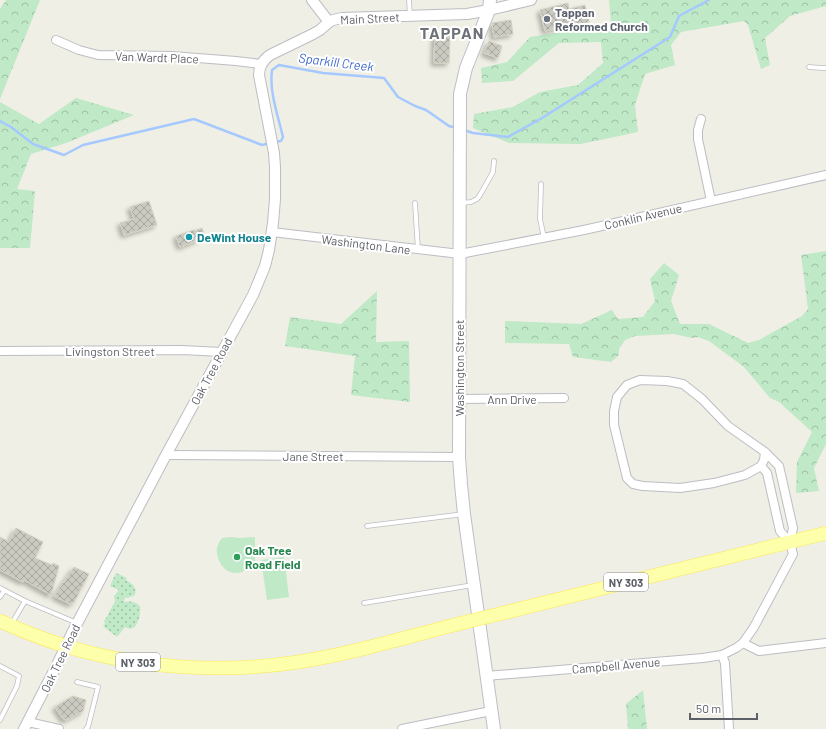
<svg xmlns="http://www.w3.org/2000/svg" width="826" height="729" viewBox="0 0 826 729" font-family="Barlow,sans-serif">
  <style>
    .green { fill: #bfe9c7 }
    .forest { fill: url(#forest-crowns) }
    .park { fill: url(#park-dots) }
    .lines { fill: none; stroke-linecap: round; stroke-linejoin: round }
    .stream { stroke: #a5c9ff; stroke-width: 2.5 }
    .building { fill: url(#building-cross-hatch); stroke: #d5d2c2; filter: url(#shadow) }
    .service-casing { stroke: #bcbdc4; stroke-width: 5.5 }
    .minor-casing { stroke: #bcbdc4; stroke-width: 10 }
    .tertiary-casing { stroke: #bcbdc4; stroke-width: 12 }
    .secondary-casing { stroke: #bdbfc6; stroke-width: 14 }
    .primary-casing { stroke: #fbe952; stroke-width: 14 }
    .service { stroke: #fff; stroke-width: 4 }
    .minor { stroke: #fff; stroke-width: 8 }
    .tertiary { stroke: #fff; stroke-width: 10 }
    .secondary { stroke: #fff; stroke-width: 12 }
    .primary { stroke: #feffaa; stroke-width: 13 }
    .primary-bridge-casing { stroke: #fbe952; stroke-width: 14; stroke-linecap: butt }
    .primary-bridge { stroke: #feffaa; stroke-width: 13 }
    .worship-dot { fill: #6b7280; stroke: #fff; stroke-width: 1.5 }
    .culture-dot { fill: #0f9aa8; stroke: #fff; stroke-width: 1.5 }
    .leisure-dot { fill: #2e9e5b; stroke: #fff; stroke-width: 1.5 }
    .labels { text-anchor: middle; dominant-baseline: central; stroke-width: 4; stroke-linejoin: round; paint-order: stroke }
    .shield { fill: #fff; stroke: #8d8f94; stroke-width: 1 }
    .shield-label { font-size: 11px; font-weight: bold; fill: #5c5f66 }
    .worship-label { font-size: 12px; font-weight: bold; fill: #5b616d; stroke: #fff; text-anchor: start }
    .street-label { font-size: 12px; fill: #5c5f66; stroke: #fff }
    .culture-label { font-size: 12px; font-weight: bold; fill: #0d838f; stroke: #fff; text-anchor: start }
    .leisure-label { font-size: 12px; font-weight: bold; fill: #27864d; stroke: #fff; text-anchor: start }
    .water-label { font-size: 13px; font-style: italic; fill: #3f6bcc; stroke: #fff }
    .district-label { font-size: 16px; font-weight: bold; letter-spacing: 1px; fill: #6d7178; stroke: #fff }
  </style>
  <defs>
    <pattern id="forest-crowns" width="20" height="18" patternUnits="userSpaceOnUse"><rect width="20" height="18" fill="#bfe9c7"/><path d="M2 6a3 3 0 1 1 6 0M12 15a3 3 0 1 1 6 0" fill="none" stroke="#9ec0a5"/></pattern>
    <pattern id="park-dots" width="8" height="8" patternUnits="userSpaceOnUse"><rect width="8" height="8" fill="#bfe9c7"/><path d="M2 2h.1M6 6h.1" fill="none" stroke="#9ec0a5" stroke-width="1.8" stroke-linecap="round"/></pattern>
    <pattern id="building-cross-hatch" width="8" height="8" patternUnits="userSpaceOnUse"><rect width="8" height="8" fill="#cbcac1"/><path d="M0 0l8 8M0 8l8-8" fill="none" stroke="#a8a7a1"/></pattern>
    <filter id="shadow"><feDropShadow dx="-3" dy="3" stdDeviation="2" flood-color="#0004"/></filter>
  </defs>
  <rect width="100%" height="100%" fill="#f0efe5"/>
  <!-- green -->
  <g class="green">
    <path d="M 231,537 L 239,538 L 255,537 L 255,562 C 251,566 244,573 237,573 C 226,574 218,563 217,553 C 216,547 219,542 222,538 Z"/>
    <polygon points="284,557 289,597 267,600 261,560"/>
  </g>
  <!-- forest -->
  <g class="forest">
    <polygon points="6,0 40,0 0,99 0,9"/>
    <polygon points="609,0 826,0 826,6 790,16 765,38 770,65 761,69 748,25 744,21 681,32 671,45 675,65 645,74 635,105 638,132 581,144 509,143 473,128 474,114 513,107 540,92 578,85 603,63 601,42 559,43 513,81 482,83 481,68 507,62 530,37 611,24"/>
    <polygon points="76,98 134,115 66,143 31,154 17,189 35,191 30,248 0,248 0,102 39,124"/>
    <polygon points="826,251 826,444 814,468 819,491 796,493 797,462 812,432 779,402 770,398 744,367 709,341 697,337 692,338 674,334 635,336 625,340 619,349 619,355 611,362 573,357 569,344 505,343 505,321 581,324 612,310 618,319 643,317 655,301 650,279 664,263 679,275 671,301 680,324 709,324 748,343 759,340 802,316 808,309 801,255"/>
    <polygon points="377,291 376,342 409,341 410,402 351,395 355,356 285,346 290,317 341,324"/>
    <polygon points="643,690 647,729 628,729 626,704"/>
  </g>
  <!-- park -->
  <path class="park" d="M 116,573 L 127,578 L 126,580 C 133,584 137,587 135,595 L 128,598 L 125,597 L 124,602 C 131,601 134,601 140,606 C 141,614 139,620 135,627 L 130,629 L 125,627 L 117,637 L 103,626 L 105,624 L 104,621 C 109,615 110,608 115,602 L 114,596 L 119,590 L 110,586 Z"/>
  <g class="lines">
    <!-- stream -->
    <g class="stream">
      <polyline points="0,121 11,127 33,144 64,155 83,145 194,119 262,145 270,143"/>
      <polyline points="464,130 473,133 508,137 542,118 670,37 679,16 709,0"/>
      <path d="M 275,142 L 281,141 L 283,137 C 278,116 269,91 272,70 L 279,65 L 323,73 L 384,78 L 398,97 L 415,106 L 426,110 L 449,126 L 457,128"/>
    </g>
  </g>
  <!-- building -->
  <g class="building">
    <polygon points="568,3 569,9 585,5 589,22 571,27 571,24 545,31 540,10"/>
    <polygon points="511,20 513,34 494,37 492,23"/>
    <polygon points="435,32 450,33 449,63 434,63"/>
    <polygon points="489,41 502,46 498,58 484,53"/>
    <polygon points="149,201 157,225 124,235 120,223 134,219 130,207"/>
    <polygon points="202,228 205,236 197,238 198,240 180,247 176,236 194,230 194,231"/>
    <polygon points="16,528 43,542 35,558 52,565 53,563 59,566 51,595 24,580 23,582 0,570 0,537 9,542"/>
    <polygon points="74,567 89,574 74,602 70,604 54,596"/>
    <polygon points="73,696 86,700 83,711 66,720 63,719 55,707"/>
  </g>
  <g class="lines">
    <defs>
      <g id="service">
        <polyline points="409,0 410,16"/>
        <polyline points="809,67 822,68 826,68"/>
        <polyline points="541,184 540,219 544,238"/>
        <polyline points="415,203 418,250"/>
        <polyline points="461,203 471,202 477,199 480,195 493,172 494,161"/>
        <polyline points="367,526 464,514"/>
        <polyline points="0,588 25,601 77,623"/>
        <polyline points="0,597 4,591"/>
        <polyline points="364,603 473,585"/>
        <polyline points="12,623 25,601"/>
        <polyline points="0,666 19,676 17,686 0,720"/>
        <polyline points="77,682 98,687 88,727 86,729"/>
      </g>
      <g id="minor">
        <polyline points="56,40 79,50 98,55 172,56 236,61 261,64"/>
        <polyline points="701,119 698,130 698,139 711,201"/>
        <polyline points="272,232 460,254 584,230 826,175"/>
        <polyline points="0,351 182,350 221,352"/>
        <polyline points="459,399 564,398"/>
        <polyline points="166,455 459,457"/>
        <polyline points="761,466 767,473 780,531 790,542"/>
        <polyline points="743,643 759,651 826,643"/>
        <polyline points="722,655 725,663 729,729"/>
        <polyline points="486,676 703,658 722,655 736,648 743,643 754,627 793,554 790,542 793,528 779,466 765,452 728,426 702,399 683,384 667,381 640,380 627,385 617,397 614,411 614,425 627,478 633,484 643,486 680,488 714,483 745,475 761,466 764,460 765,452"/>
        <polyline points="28,722 59,729"/>
        <polyline points="402,729 491,711"/>
      </g>
      <g id="tertiary">
        <polyline points="312,0 329,22 333,20 342,18 467,14 489,10 531,0"/>
        <path d="M 24,729 L 57,665 L 72,633 L 166,455 L 253,295 L 265,266 L 269,250 L 273,223 L 275,199 L 275,167 L 274,153 L 259,75 C 259,66 263,60 270,55 L 313,34 L 320,30 L 329,22"/>
      </g>
      <polyline id="secondary" points="490,0 489,10 466,68 460,94 459,457 461,484 464,514 494,729"/>
      <g id="primary">
        <polyline points="499,614 826,533"/>
        <path d="M 0,621 C 18,629 37,637 56,643 C 131,668 221,674 298,662 C 351,654 403,638 454,625"/>
      </g>
    </defs>
    <!-- service casing -->
    <use href="#service" class="service-casing"/>
    <!-- minor casing -->
    <use href="#minor" class="minor-casing"/>
    <!-- tertiary casing -->
    <use href="#tertiary" class="tertiary-casing"/>
    <!-- secondary casing -->
    <use href="#secondary" class="secondary-casing"/>
    <!-- primary casing -->
    <use href="#primary" class="primary-casing"/>
    <!-- service -->
    <use href="#service" class="service"/>
    <!-- minor -->
    <use href="#minor" class="minor"/>
    <!-- tertiary -->
    <use href="#tertiary" class="tertiary"/>
    <!-- secondary -->
    <use href="#secondary" class="secondary"/>
    <!-- primary -->
    <use href="#primary" class="primary"/>
    <defs>
      <polyline id="primary-bridge" points="454,625 499,614"/>
    </defs>
    <!-- primary-bridge casing -->
    <use href="#primary-bridge" class="primary-bridge-casing"/>
    <!-- primary-bridge -->
    <use href="#primary-bridge" class="primary-bridge"/>
  </g>
  <!-- markers -->
  <circle class="worship-dot" cx="547" cy="19" r="4"/>
  <circle class="culture-dot" cx="189" cy="237" r="4"/>
  <circle class="leisure-dot" cx="237" cy="557" r="4"/>
  <g class="labels">
    <!-- shield labels -->
    <g class="shield">
      <rect x="604" y="573" width="44" height="18" rx="3"/>
      <rect x="116" y="653" width="44" height="18" rx="3"/>
    </g>
    <g class="shield-label">
      <text x="626" y="582">NY 303</text>
      <text x="138" y="662">NY 303</text>
    </g>
    <!-- worship labels -->
    <g class="worship-label">
      <text x="555" y="12">Tappan<tspan x="555" dy="14">Reformed Church</tspan></text>
    </g>
    <!-- street labels -->
    <g class="street-label">
      <text transform="translate(370 18) rotate(-3)">Main Street</text>
      <text transform="translate(157 57) rotate(2)">Van Wardt Place</text>
      <text transform="translate(643 216) rotate(-13)">Conklin Avenue</text>
      <text transform="translate(366 244) rotate(7)">Washington Lane</text>
      <text x="110" y="351">Livingston Street</text>
      <text transform="translate(459 368) rotate(-90)">Washington Street</text>
      <text transform="translate(211 371) rotate(-62)">Oak Tree Road</text>
      <text x="512" y="399">Ann Drive</text>
      <text x="313" y="456">Jane Street</text>
      <text transform="translate(60 658) rotate(-64)">Oak Tree Road</text>
      <text transform="translate(616 665) rotate(-5)">Campbell Avenue</text>
    </g>
    <!-- culture labels -->
    <g class="culture-label">
      <text x="197" y="237">DeWint House</text>
    </g>
    <!-- leisure labels -->
    <g class="leisure-label">
      <text x="245" y="550">Oak Tree<tspan x="245" dy="14">Road Field</tspan></text>
    </g>
    <!-- water labels -->
    <g class="water-label">
      <text transform="translate(336 62) rotate(7)">Sparkill Creek</text>
    </g>
    <!-- district labels -->
    <g class="district-label">
      <text x="452" y="32">TAPPAN</text>
    </g>
  </g>
  <!-- scale -->
  <path d="M690 713v6h67v-6" fill="none" stroke="#5c5f66" stroke-width="2"/>
  <text x="696" y="713" font-size="12" fill="#5c5f66" stroke="#ffffff" stroke-width="3" paint-order="stroke">50 m</text>
</svg>
